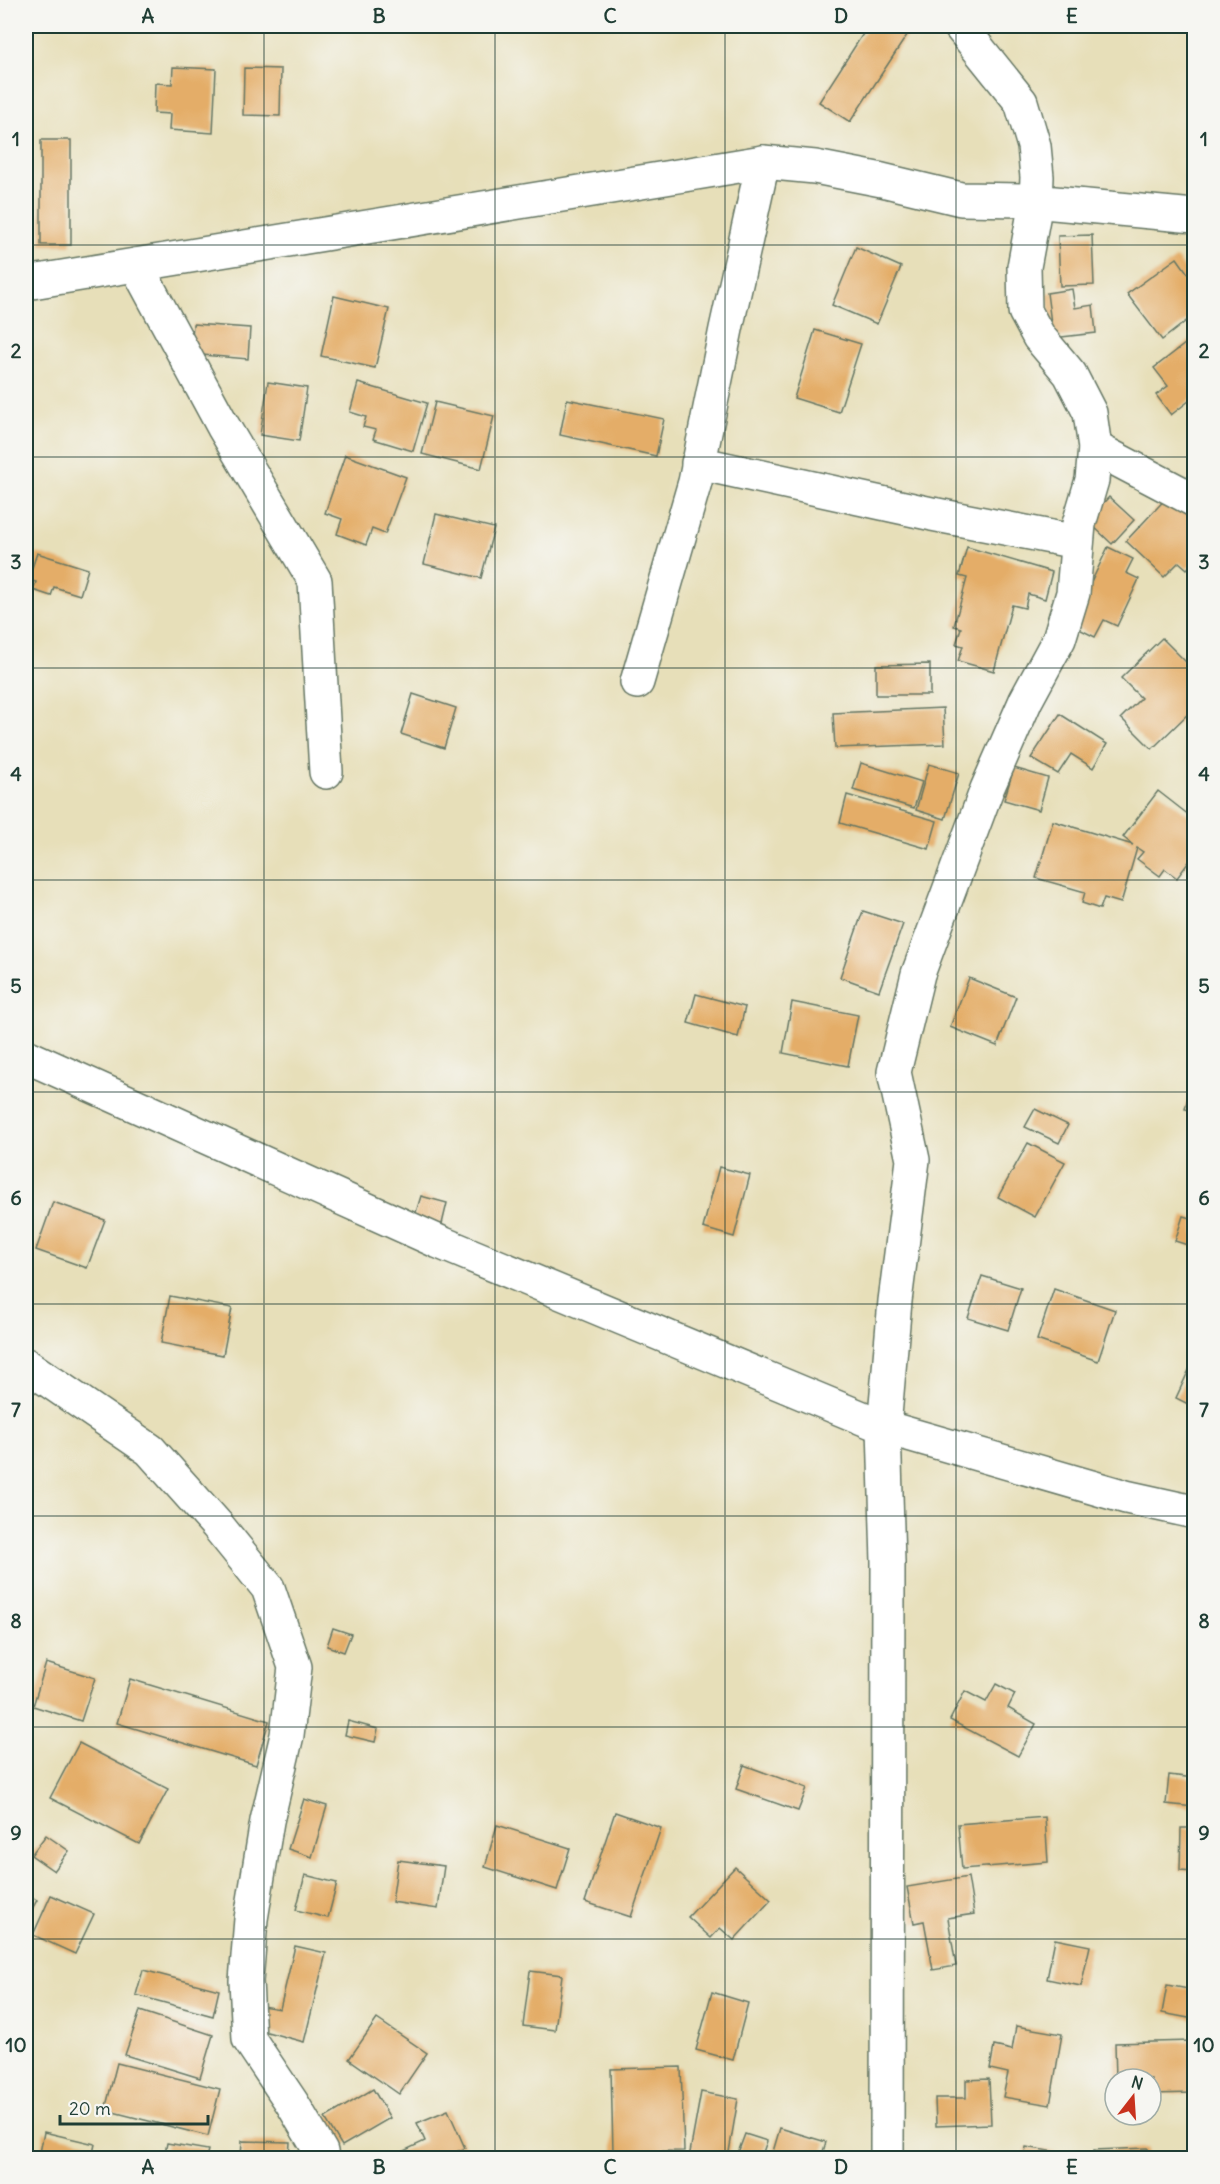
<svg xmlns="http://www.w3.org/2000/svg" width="1220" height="2184" viewBox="0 0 1220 2184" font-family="Delius,sans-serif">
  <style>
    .building { fill: #e4ad67 }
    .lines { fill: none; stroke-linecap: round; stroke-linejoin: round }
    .street-casing { stroke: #657663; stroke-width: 36 }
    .street { stroke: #fff; stroke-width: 33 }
    .grid { fill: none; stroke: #1f3d34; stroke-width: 1.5; stroke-opacity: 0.55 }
    .neatline { fill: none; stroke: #1f3d34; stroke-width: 2 }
    .grid-label { font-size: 20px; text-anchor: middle; font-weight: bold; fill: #1f3d34 }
  </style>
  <rect width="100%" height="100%" fill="#f6f6f2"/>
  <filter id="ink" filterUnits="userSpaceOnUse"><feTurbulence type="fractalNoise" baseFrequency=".0167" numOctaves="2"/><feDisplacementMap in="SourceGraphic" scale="12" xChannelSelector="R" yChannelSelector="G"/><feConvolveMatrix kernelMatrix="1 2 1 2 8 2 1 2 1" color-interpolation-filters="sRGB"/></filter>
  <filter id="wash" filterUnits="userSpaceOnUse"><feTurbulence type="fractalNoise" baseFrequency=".008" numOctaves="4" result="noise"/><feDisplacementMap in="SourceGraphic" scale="24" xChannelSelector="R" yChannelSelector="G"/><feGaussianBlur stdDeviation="1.35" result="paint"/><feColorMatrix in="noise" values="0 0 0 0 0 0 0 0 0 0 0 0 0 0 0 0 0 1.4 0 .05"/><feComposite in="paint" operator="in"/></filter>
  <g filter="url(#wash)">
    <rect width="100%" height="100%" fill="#e7dfb9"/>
    <g id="blocks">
      <!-- building -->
      <g class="building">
        <polygon points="868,26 905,26 911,29 850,122 819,102"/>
        <polygon points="173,67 216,69 213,133 169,130 170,114 154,113 155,83 172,84"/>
        <polygon points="244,68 281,69 280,116 243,115"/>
        <rect x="41" y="140" width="30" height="105"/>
        <polygon points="1092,235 1094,285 1060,286 1058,236"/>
        <polygon points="856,247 901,267 877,324 832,305"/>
        <polygon points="1177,258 1194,282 1194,315 1162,340 1127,294"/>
        <polygon points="1072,289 1075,308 1093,305 1096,333 1053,338 1047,293"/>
        <polygon points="334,296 389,309 375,368 321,356"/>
        <polygon points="193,324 250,328 248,359 191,354"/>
        <polygon points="815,330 861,344 839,412 794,398"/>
        <polygon points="1194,337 1194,397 1171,415 1156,395 1168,386 1154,368"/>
        <polygon points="268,382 307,388 299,441 260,435"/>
        <polygon points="358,383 427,403 413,451 373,439 376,430 363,427 366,417 350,412"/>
        <polygon points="567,399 664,419 656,456 560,435"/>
        <polygon points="435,402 494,416 481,469 422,454"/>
        <polygon points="345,455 406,477 385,534 372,529 366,545 337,534 342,519 325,513"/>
        <polygon points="1172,492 1194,513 1194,562 1187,569 1179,562 1164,577 1126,541"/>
        <polygon points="1109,497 1134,520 1112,544 1087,520"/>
        <polygon points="436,514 494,528 481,578 424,564"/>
        <polygon points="967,547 1052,572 1045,599 1028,594 1025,608 1012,605 994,671 958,661 963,646 956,644 961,628 954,626 967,578 959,576"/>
        <polygon points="1108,547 1133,559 1126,573 1139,579 1117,626 1104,620 1095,637 1071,625"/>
        <polygon points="37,553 88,569 80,595 54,587 51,596 33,590 36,582 28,580"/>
        <polygon points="1162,638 1194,670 1194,708 1152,749 1121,718 1141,698 1121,678"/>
        <polygon points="930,664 930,695 876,695 876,665"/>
        <polygon points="413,694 456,708 444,748 401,734"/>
        <polygon points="943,708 945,744 835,748 833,713"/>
        <polygon points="1060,714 1107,744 1093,768 1071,754 1058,774 1031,758"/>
        <polygon points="861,763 922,782 914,808 853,790"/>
        <polygon points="929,764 959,773 945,819 916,810"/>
        <polygon points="1014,768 1048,778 1039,810 1004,800"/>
        <polygon points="1158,791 1194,819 1194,855 1177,878 1165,869 1160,876 1137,859 1143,852 1137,848 1121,903 1104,898 1100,909 1082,903 1085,892 1036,878 1053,821 1133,845 1123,837"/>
        <polygon points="847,795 937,821 929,849 840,823"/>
        <polygon points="863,911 903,924 879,991 840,977"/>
        <polygon points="969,978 1016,997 997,1046 950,1027"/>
        <polygon points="696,994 745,1007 738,1037 688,1023"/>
        <polygon points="792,1002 858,1015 848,1066 783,1053"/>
        <polygon points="1190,1090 1194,1091 1194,1111 1185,1109"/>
        <polygon points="1035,1109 1068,1125 1059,1143 1025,1127"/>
        <polygon points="1028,1143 1065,1162 1035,1217 998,1197"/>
        <polygon points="719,1167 750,1175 734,1237 703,1228"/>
        <polygon points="421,1196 447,1203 441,1228 413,1222"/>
        <polygon points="53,1202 105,1220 87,1268 36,1250"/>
        <polygon points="1183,1216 1194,1219 1194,1247 1175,1241"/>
        <polygon points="982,1276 1021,1288 1008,1330 968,1318"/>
        <polygon points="1054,1289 1115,1310 1098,1361 1037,1340"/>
        <polygon points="170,1296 232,1308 223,1355 161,1343"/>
        <polygon points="1194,1359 1194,1407 1176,1398"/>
        <polygon points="333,1628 351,1634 344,1652 327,1646"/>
        <polygon points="46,1663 95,1678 81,1721 33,1706"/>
        <polygon points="130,1679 269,1721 256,1765 117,1723"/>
        <polygon points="996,1684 1015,1694 1008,1708 1036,1724 1018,1756 950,1720 965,1691 986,1702"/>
        <polygon points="348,1721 378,1729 375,1742 345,1735"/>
        <polygon points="79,1743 168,1789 139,1844 50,1798"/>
        <polygon points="744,1765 807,1788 798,1811 736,1789"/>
        <polygon points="1169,1775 1194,1778 1194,1807 1166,1804"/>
        <polygon points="304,1799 327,1806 312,1857 288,1849"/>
        <polygon points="615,1812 661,1828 631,1917 585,1902"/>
        <polygon points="1045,1817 1048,1862 962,1869 958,1824"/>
        <polygon points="497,1825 570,1848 557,1890 485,1867"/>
        <polygon points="1181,1828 1194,1828 1194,1871 1180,1870"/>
        <polygon points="46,1835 69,1851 54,1871 31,1855"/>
        <polygon points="398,1860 444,1866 438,1909 392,1902"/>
        <polygon points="735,1867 771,1900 734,1940 720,1928 711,1938 688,1917"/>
        <polygon points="305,1875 337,1883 328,1918 296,1910"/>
        <polygon points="968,1877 974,1914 948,1918 956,1966 933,1970 924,1921 914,1923 907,1887"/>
        <polygon points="26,1894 37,1900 26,1920"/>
        <polygon points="51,1895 94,1914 75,1954 33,1935"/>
        <polygon points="1055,1939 1090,1946 1081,1986 1047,1979"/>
        <polygon points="295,1946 326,1953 304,2042 256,2029 262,2006 280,2009"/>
        <polygon points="143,1970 219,1990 213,2016 136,1995"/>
        <polygon points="530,1971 562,1975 555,2030 523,2026"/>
        <polygon points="1167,1985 1194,1990 1194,2019 1162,2013"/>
        <polygon points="712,1992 748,2003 733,2060 696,2050"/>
        <polygon points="140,2011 213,2035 200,2078 125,2055"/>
        <polygon points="377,2019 427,2053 399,2094 349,2059"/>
        <polygon points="1016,2026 1062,2034 1050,2105 1003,2097 1008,2073 990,2069 994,2046 1012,2050"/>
        <polygon points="1192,2041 1194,2093 1151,2094 1151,2079 1116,2079 1115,2043"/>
        <polygon points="117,2063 220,2089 208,2136 105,2110"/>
        <polygon points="681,2067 684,2151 613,2152 611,2069"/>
        <polygon points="989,2079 991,2124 936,2126 935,2098 966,2098 966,2080"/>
        <polygon points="373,2089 390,2118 342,2146 325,2118"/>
        <polygon points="701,2092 738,2099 728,2158 689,2158"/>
        <polygon points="448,2110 465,2148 443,2158 399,2158 397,2154 425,2141 417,2123"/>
        <polygon points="780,2128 826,2142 821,2158 782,2158 772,2155"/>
        <polygon points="44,2132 95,2144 92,2158 39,2158"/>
        <polygon points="745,2134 767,2141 761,2158 736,2158"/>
        <polygon points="242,2141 290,2142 289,2158 241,2158"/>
        <polygon points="167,2143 208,2150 206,2158 164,2158"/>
        <polygon points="1026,2147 1055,2152 1054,2158 1024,2158"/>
        <polygon points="1148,2148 1148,2158 1094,2158 1094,2150"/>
      </g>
    </g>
  </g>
  <g filter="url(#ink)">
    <use href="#blocks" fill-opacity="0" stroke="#657663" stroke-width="1.5"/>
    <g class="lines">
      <defs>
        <g id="street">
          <polyline points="136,265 223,426 315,581 326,772"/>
          <polyline points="26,283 763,162 815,167 882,180 961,199 1022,200 1194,216"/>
          <polyline points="1095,448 1194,500"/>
          <polyline points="698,463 932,514 1077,542"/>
          <polyline points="637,682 695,482 726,329 763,162"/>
          <polyline points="26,1056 439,1242 884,1427 1126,1497 1194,1512"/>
          <polyline points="26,1365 150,1450 217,1525 268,1588 295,1667 287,1735 267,1821 251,1919 246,1981 249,2039 292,2103 321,2152 322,2158"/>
          <polyline points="887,2158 888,1562 884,1427 895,1301 913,1160 894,1072 918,974 987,789 1026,700 1059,639 1073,593 1079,524 1092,480 1095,448 1090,413 1070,374 1039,337 1025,311 1024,267 1036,202 1037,177 1034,146 1021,102 960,26"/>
        </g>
      </defs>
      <!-- street casing -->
      <use href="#street" class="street-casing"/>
      <!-- street -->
      <use href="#street" class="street"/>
    </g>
  </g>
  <!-- grid -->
  <path class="grid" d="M 264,26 L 264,2158M 495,26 L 495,2158M 725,26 L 725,2158M 956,26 L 956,2158M 26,245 L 1194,245M 26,457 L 1194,457M 26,668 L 1194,668M 26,880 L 1194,880M 26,1092 L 1194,1092M 26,1304 L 1194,1304M 26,1516 L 1194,1516M 26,1727 L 1194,1727M 26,1939 L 1194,1939"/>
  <!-- margin -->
  <rect width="1220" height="2184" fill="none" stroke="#f6f6f2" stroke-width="66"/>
  <!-- north arrow -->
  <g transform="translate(1133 2097) rotate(17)"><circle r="28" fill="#f6f6f2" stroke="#a0aca6" stroke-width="1.5"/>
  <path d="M0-4.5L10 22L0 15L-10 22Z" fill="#c8321e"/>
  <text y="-9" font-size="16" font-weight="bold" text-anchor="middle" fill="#1f3d34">N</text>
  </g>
  <!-- scale -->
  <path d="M60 2115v9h148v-9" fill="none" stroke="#1f3d34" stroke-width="3"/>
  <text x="69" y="2115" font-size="18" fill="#1f3d34" stroke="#f6f6f2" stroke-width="4.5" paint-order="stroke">20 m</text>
  <rect x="33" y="33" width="1154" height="2118" class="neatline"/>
  <g class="grid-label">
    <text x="148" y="23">A</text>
    <text x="379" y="23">B</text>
    <text x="610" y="23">C</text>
    <text x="841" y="23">D</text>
    <text x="1072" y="23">E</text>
    <text x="16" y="146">1</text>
    <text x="1204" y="146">1</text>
    <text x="16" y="358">2</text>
    <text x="1204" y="358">2</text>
    <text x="16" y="569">3</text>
    <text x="1204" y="569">3</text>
    <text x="16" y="781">4</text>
    <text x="1204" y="781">4</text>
    <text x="16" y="993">5</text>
    <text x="1204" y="993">5</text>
    <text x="16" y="1205">6</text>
    <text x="1204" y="1205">6</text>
    <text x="16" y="1417">7</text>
    <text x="1204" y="1417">7</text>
    <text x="16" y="1628">8</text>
    <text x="1204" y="1628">8</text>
    <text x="16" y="1840">9</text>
    <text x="1204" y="1840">9</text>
    <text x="16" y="2052">10</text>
    <text x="1204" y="2052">10</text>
    <text x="148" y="2174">A</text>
    <text x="379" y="2174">B</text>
    <text x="610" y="2174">C</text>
    <text x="841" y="2174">D</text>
    <text x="1072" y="2174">E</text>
  </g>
</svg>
